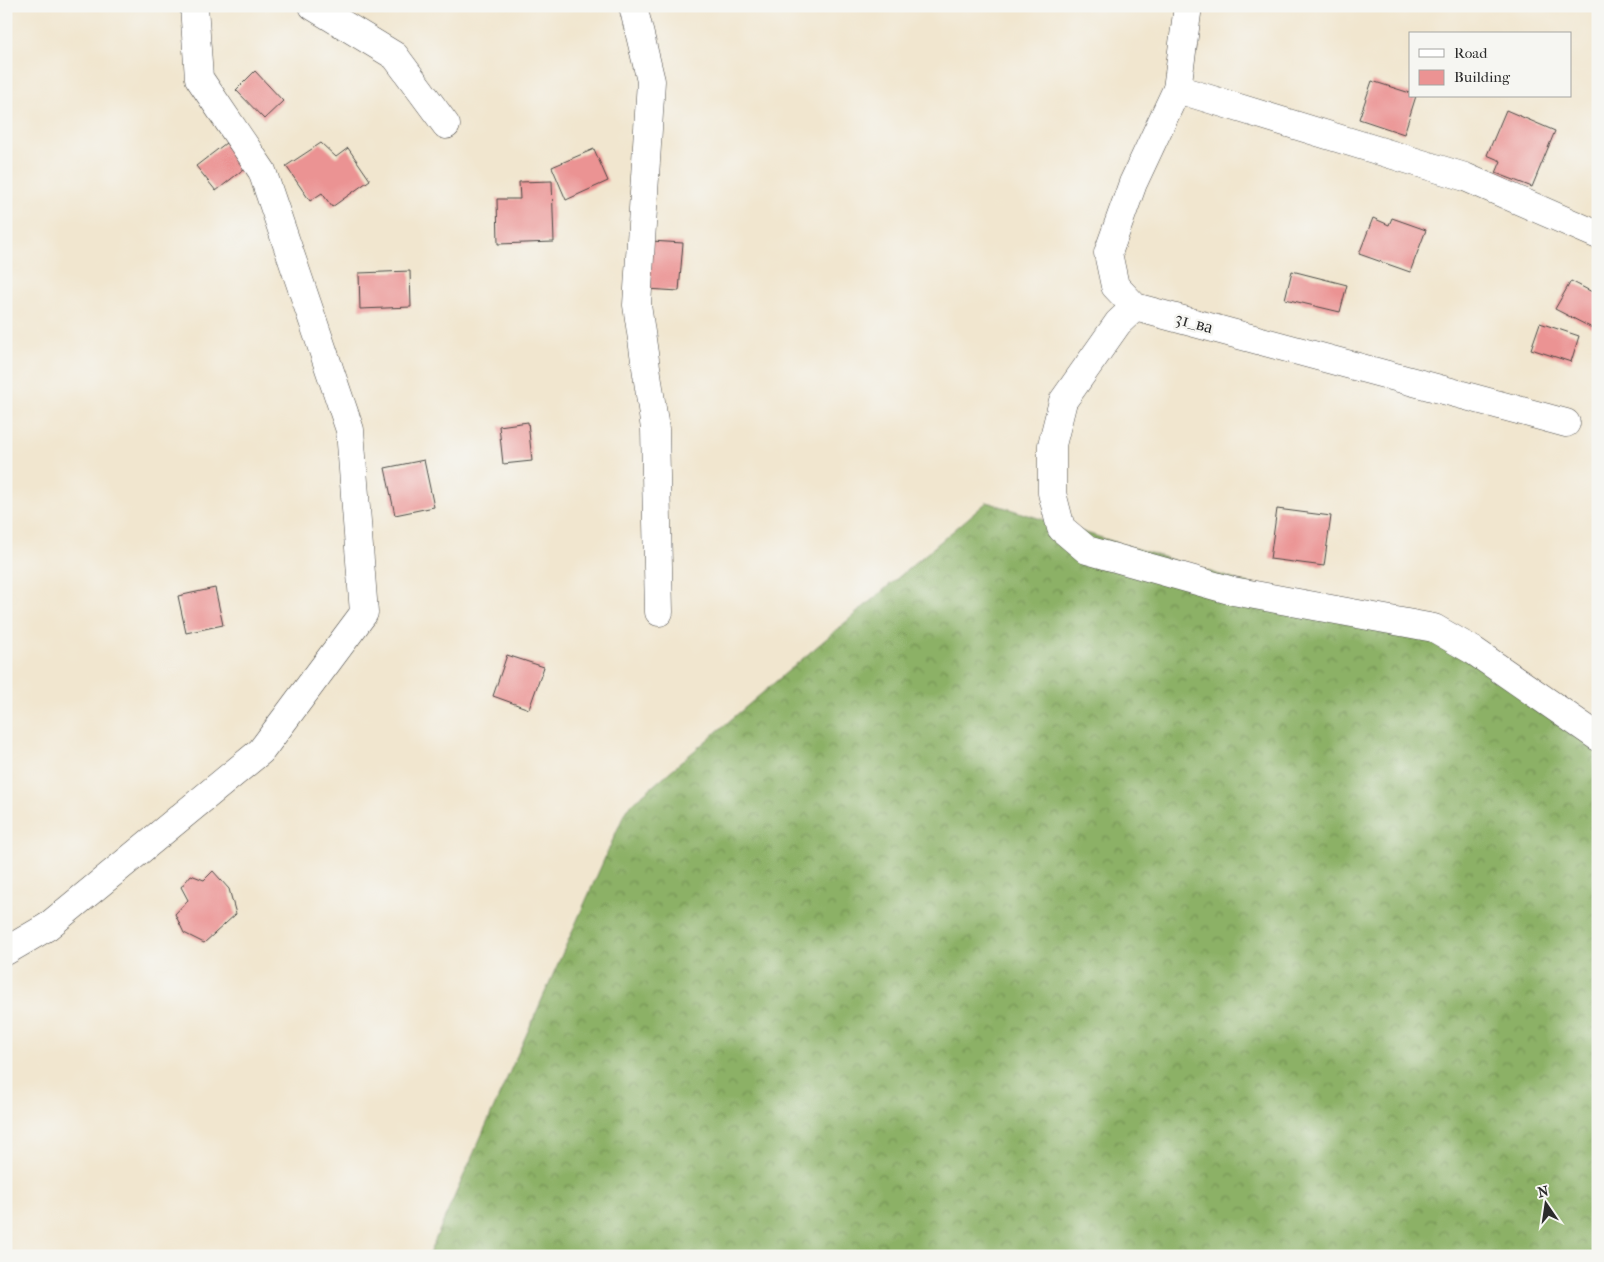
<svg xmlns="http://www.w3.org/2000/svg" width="1604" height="1262" viewBox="0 0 1604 1262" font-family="'IM FELL French Canon',serif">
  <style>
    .forest { fill: url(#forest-crowns); stroke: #5c6e48 }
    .building { fill: #eb9393 }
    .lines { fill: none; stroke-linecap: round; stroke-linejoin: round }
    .minor-casing { stroke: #494744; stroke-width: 29 }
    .minor { stroke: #fff; stroke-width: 28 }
    .labels { text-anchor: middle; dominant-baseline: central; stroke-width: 5; stroke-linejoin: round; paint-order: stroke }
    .street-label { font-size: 18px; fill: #2b2b2b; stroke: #f6f6f2 }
  </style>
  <defs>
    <pattern id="forest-crowns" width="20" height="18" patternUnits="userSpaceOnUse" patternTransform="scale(1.25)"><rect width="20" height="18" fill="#8cb166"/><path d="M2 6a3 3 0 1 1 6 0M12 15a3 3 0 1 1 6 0" fill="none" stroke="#739054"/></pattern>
  </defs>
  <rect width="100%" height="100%" fill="#f6f6f2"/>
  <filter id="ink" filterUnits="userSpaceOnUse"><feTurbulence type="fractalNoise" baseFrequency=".02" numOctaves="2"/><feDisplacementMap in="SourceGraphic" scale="10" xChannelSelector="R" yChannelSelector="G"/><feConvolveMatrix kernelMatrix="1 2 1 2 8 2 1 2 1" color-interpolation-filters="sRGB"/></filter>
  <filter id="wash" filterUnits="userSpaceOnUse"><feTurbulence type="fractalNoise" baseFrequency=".0096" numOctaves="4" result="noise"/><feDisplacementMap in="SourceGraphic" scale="20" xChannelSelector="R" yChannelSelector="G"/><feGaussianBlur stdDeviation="1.12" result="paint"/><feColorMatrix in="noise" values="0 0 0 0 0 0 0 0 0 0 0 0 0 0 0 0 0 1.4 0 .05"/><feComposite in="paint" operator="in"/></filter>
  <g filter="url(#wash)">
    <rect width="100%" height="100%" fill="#f1e6cf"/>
    <!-- forest -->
    <polygon class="forest" points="987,502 1485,658 1598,734 1598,1256 428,1256 627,808"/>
    <g id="blocks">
      <!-- building -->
      <g class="building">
        <polygon points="255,71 283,101 264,119 236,90"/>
        <polygon points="1372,81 1410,93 1410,96 1416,96 1404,134 1359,119"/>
        <polygon points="1506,110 1555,131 1532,187 1496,173 1501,161 1487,155"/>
        <polygon points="226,143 245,168 216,191 196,166"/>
        <polygon points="321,143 336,157 348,148 370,180 332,207 322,193 310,201 286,166"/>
        <polygon points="594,149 608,181 566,200 552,167"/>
        <polygon points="552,181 554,242 498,244 497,199 520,199 519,182"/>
        <polygon points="1373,218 1389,225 1392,218 1426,230 1410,272 1359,254"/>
        <polygon points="651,241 683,243 679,291 647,289"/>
        <polygon points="410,271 411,307 360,309 359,273"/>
        <polygon points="1292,271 1347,285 1340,312 1285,299"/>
        <polygon points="1571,281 1598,295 1596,330 1555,309"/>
        <polygon points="1540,323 1579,336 1571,362 1531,349"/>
        <polygon points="528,422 532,461 503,464 499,426"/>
        <polygon points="424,460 434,507 395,515 385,468"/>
        <polygon points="1277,509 1331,516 1324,566 1270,559"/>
        <polygon points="215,588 223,625 186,633 178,596"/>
        <polygon points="507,655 544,667 529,709 493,696"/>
        <polygon points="213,871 229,889 236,914 204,943 184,933 175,914 188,900 181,887 191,875 204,880"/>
      </g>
    </g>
  </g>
  <g filter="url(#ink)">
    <use href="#blocks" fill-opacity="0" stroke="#494744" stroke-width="1"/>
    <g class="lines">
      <defs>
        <g id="minor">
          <polyline points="313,6 395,56 446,125"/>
          <polyline points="633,6 651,81 637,305 655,429 659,612"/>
          <polyline points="1188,6 1177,89 1133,183 1108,253 1115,286 1135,307 1566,423"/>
          <polyline points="1177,89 1465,177 1598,235"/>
          <polyline points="1135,307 1118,323 1063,401 1052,445 1052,493 1061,528 1087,550 1233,591 1434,628 1474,651 1598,737"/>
          <polyline points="6,951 47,927 261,751 364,613 350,430 262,171 199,78 194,6"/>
        </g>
      </defs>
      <!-- minor casing -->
      <use href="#minor" class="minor-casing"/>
      <!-- minor -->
      <use href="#minor" class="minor"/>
    </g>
  </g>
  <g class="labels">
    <!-- street labels -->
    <g class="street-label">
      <text transform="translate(1194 323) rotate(15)">31_ва</text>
    </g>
  </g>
  <!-- margin -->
  <rect width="1604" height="1262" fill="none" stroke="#f6f6f2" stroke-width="25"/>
  <!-- legend -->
  <rect x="1409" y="32" width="162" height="65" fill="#f6f6f2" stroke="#a5a5a2"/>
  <rect x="1419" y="49" width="25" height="8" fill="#ffffff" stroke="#a5a5a2"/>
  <text x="1454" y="58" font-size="15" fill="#2b2b2b">Road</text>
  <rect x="1419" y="70" width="25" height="15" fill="#eb9393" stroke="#a5a5a2"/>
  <text x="1454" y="82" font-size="15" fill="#2b2b2b">Building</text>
  <!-- north arrow -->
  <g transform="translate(1546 1204) rotate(347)" stroke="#f6f6f2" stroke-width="4" paint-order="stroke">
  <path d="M0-4L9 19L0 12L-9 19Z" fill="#2b2b2b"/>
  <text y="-8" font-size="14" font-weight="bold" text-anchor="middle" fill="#2b2b2b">N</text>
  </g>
</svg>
